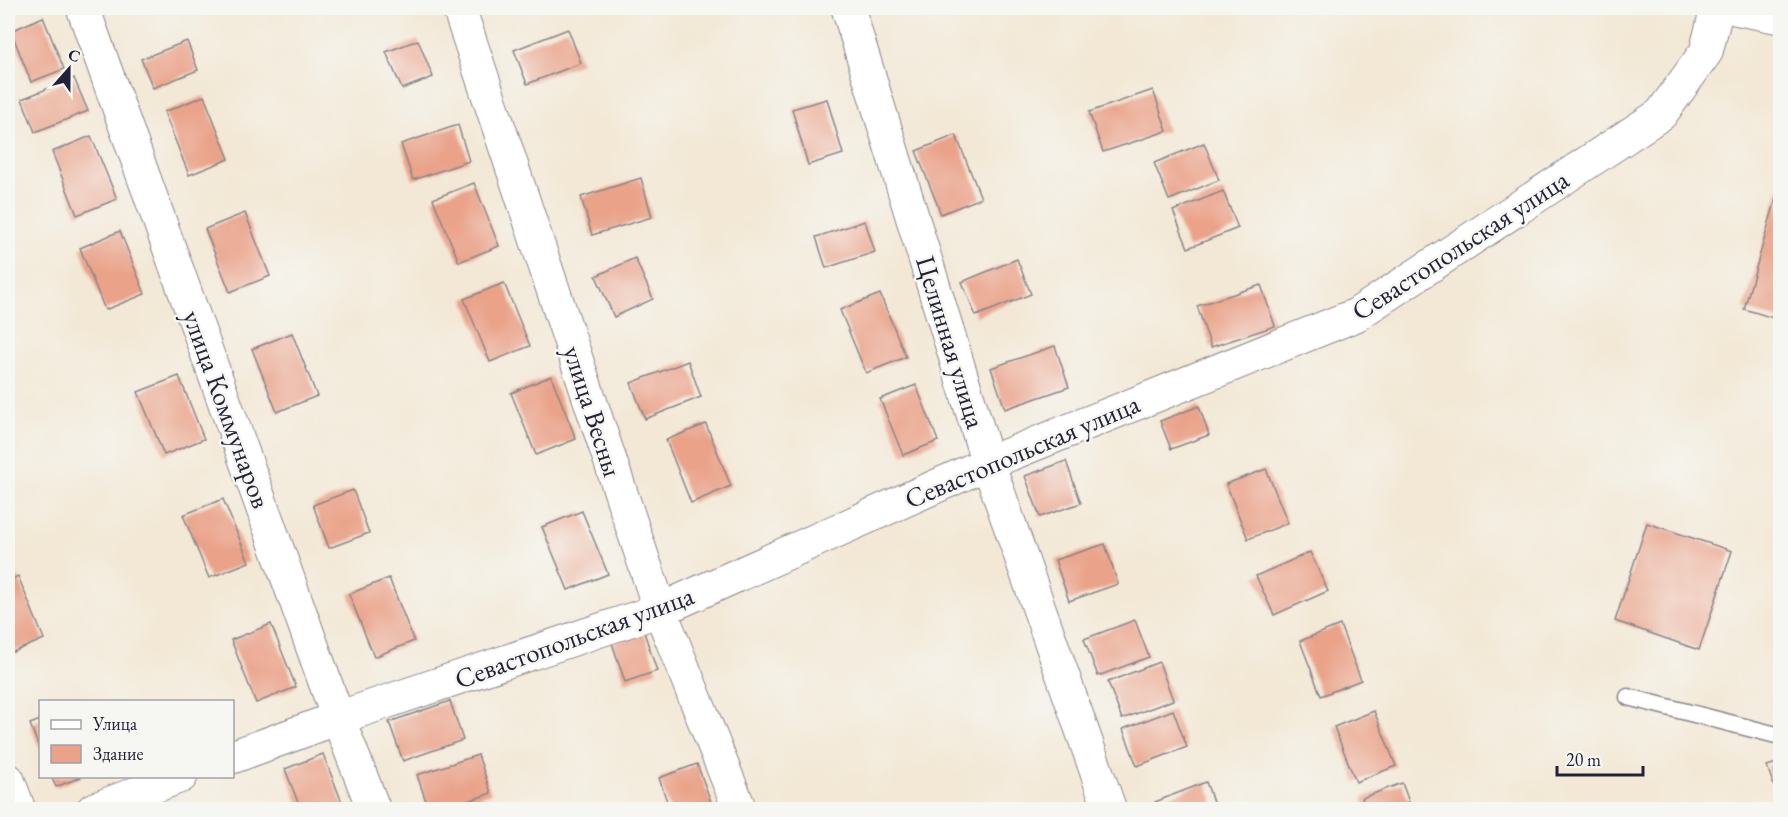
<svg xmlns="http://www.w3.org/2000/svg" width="1788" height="817" viewBox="0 0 1788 817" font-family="'EB Garamond',serif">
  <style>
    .building { fill: #eaa289 }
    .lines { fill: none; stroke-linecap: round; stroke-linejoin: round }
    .lane-casing { stroke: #8a8588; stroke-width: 19 }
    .street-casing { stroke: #8a8588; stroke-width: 35 }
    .primary-casing { stroke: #8a8588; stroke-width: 35 }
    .lane { stroke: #fff; stroke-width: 16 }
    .street { stroke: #fff; stroke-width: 33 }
    .primary { stroke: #fff; stroke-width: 33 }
    .labels { text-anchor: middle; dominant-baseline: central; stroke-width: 5; stroke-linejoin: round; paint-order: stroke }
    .street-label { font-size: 27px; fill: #22223b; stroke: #f6f6f2 }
  </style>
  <rect width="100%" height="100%" fill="#f6f6f2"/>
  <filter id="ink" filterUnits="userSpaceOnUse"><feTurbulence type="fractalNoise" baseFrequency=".0167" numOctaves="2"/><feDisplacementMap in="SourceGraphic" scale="12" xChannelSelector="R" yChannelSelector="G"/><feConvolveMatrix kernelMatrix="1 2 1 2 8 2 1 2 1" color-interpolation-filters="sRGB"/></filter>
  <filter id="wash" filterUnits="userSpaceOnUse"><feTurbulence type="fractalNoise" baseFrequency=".008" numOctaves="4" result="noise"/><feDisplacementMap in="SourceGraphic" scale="24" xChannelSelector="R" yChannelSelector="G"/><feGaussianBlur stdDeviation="1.35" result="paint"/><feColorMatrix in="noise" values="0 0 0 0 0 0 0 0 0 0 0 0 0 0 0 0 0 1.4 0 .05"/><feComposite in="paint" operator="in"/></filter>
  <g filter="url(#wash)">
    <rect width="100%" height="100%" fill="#f3e8d6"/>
    <g id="blocks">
      <!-- building -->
      <g class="building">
        <polygon points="43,17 64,69 31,82 11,31"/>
        <polygon points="568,29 581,63 527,84 514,50"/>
        <polygon points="418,40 433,77 402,89 386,52"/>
        <polygon points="187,41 198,70 153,88 141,59"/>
        <polygon points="74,78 88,111 35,132 22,99"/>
        <polygon points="1153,90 1167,131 1103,152 1089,112"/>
        <polygon points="204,96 229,159 189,175 164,112"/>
        <polygon points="827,99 843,154 808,165 792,109"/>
        <polygon points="458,125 469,161 413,180 401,144"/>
        <polygon points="956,135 981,198 941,214 916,151"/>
        <polygon points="91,136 117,199 77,215 52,152"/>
        <polygon points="1204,143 1219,180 1169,200 1154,163"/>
        <polygon points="641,178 652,217 592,235 581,197"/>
        <polygon points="474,183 499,246 459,262 433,199"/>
        <polygon points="1780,185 1780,320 1744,309"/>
        <polygon points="1223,191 1238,228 1188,248 1173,211"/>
        <polygon points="245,213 270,276 230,292 205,229"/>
        <polygon points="865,221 875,252 826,268 816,237"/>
        <polygon points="120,231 145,294 105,310 80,248"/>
        <polygon points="635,258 653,299 614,317 596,276"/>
        <polygon points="1017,259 1031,294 976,316 962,282"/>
        <polygon points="504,283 530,346 490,362 464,299"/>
        <polygon points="1261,285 1275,326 1211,347 1197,306"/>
        <polygon points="880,294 906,357 866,373 840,310"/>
        <polygon points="292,333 317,396 277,412 252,349"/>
        <polygon points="1055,346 1069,387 1005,409 991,368"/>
        <polygon points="688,361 701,397 645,419 631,383"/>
        <polygon points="179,376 204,439 164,455 138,392"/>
        <polygon points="551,376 576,439 536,455 511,393"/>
        <polygon points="916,385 938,441 903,455 880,399"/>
        <polygon points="1199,406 1209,435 1171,449 1160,421"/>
        <polygon points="706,424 731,486 691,503 666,440"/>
        <polygon points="1066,461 1081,503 1040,517 1025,476"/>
        <polygon points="1266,469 1288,523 1248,539 1226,484"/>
        <polygon points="353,490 369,533 329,548 313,505"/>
        <polygon points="223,499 249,562 209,578 183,515"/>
        <polygon points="582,511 608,574 568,590 542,527"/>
        <polygon points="1647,523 1732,551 1699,650 1615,621"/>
        <polygon points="1105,544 1118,584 1069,601 1055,560"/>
        <polygon points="1310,552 1328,591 1274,615 1256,576"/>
        <polygon points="18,576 44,639 8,654 8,581"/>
        <polygon points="389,578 414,641 374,657 349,594"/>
        <polygon points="1135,620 1149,657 1098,676 1084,639"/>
        <polygon points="271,624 296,687 256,703 231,640"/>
        <polygon points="1340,625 1361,680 1321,696 1300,641"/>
        <polygon points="644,632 657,671 625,682 612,643"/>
        <polygon points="1159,662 1173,700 1122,719 1108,682"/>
        <polygon points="450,701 463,740 403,761 389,722"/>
        <polygon points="1173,710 1187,747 1137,766 1123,729"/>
        <polygon points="1374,711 1396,766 1356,782 1334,727"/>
        <polygon points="40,720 40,750 30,724"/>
        <polygon points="323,754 345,810 301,810 285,769"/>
        <polygon points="478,755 491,793 443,810 429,810 417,775"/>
        <polygon points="1780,762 1780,803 1767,766"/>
        <polygon points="697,764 714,810 670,810 659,778"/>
        <polygon points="51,776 81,776 81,777 56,787"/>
        <polygon points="1206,782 1216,810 1158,810 1155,802"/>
        <polygon points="1402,783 1412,810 1366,810 1362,798"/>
      </g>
    </g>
  </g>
  <g filter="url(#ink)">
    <use href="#blocks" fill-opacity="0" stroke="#8a8588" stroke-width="1.5"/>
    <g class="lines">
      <defs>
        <polyline id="lane" points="1628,697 1780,736"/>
        <g id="street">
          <polyline points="83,8 338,718 374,810"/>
          <polyline points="459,8 660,610 740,810"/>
          <polyline points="848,8 988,463 1110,810"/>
          <polyline points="232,757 338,718 660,610 988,463 1356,315 1661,114 1706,52 1717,8"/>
          <polyline points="8,780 19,810"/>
          <polyline points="93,810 181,776"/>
        </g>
        <polyline id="primary" points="1735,8 1780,17"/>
      </defs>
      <!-- lane casing -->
      <use href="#lane" class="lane-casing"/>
      <!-- street casing -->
      <use href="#street" class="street-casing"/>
      <!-- primary casing -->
      <use href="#primary" class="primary-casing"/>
      <!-- lane -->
      <use href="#lane" class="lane"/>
      <!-- street -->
      <use href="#street" class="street"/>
      <!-- primary -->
      <use href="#primary" class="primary"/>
    </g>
  </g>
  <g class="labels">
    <!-- street labels -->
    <g class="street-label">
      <text transform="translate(1460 245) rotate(-33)">Севастопольская улица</text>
      <text transform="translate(951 342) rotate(73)">Целинная улица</text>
      <text transform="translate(227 409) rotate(70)">улица Коммунаров</text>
      <text transform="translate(593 411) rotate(72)">улица Весны</text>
      <text transform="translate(1022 451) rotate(-23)">Севастопольская улица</text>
      <text transform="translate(574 637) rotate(-20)">Севастопольская улица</text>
    </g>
  </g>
  <!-- margin -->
  <rect width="1788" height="817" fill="none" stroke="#f6f6f2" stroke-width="30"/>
  <!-- legend -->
  <rect x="39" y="700" width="195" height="78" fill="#f6f6f2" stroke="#a1a1a9" stroke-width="1.5"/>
  <rect x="51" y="720" width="30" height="9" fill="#ffffff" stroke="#a1a1a9" stroke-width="1.5"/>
  <text x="93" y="730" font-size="18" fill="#22223b">Улица</text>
  <rect x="51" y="745" width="30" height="18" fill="#eaa289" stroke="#a1a1a9" stroke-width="1.5"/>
  <text x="93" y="760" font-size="18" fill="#22223b">Здание</text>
  <!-- north arrow -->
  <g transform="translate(69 69) rotate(21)" stroke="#f6f6f2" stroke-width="4.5" paint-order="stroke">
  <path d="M0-4.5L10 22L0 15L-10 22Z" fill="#22223b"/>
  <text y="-9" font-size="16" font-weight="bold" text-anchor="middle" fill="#22223b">С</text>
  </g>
  <!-- scale -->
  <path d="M1557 766v9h86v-9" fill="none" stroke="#22223b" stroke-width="3"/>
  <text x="1566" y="766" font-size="18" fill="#22223b" stroke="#f6f6f2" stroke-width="4.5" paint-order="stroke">20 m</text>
</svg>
